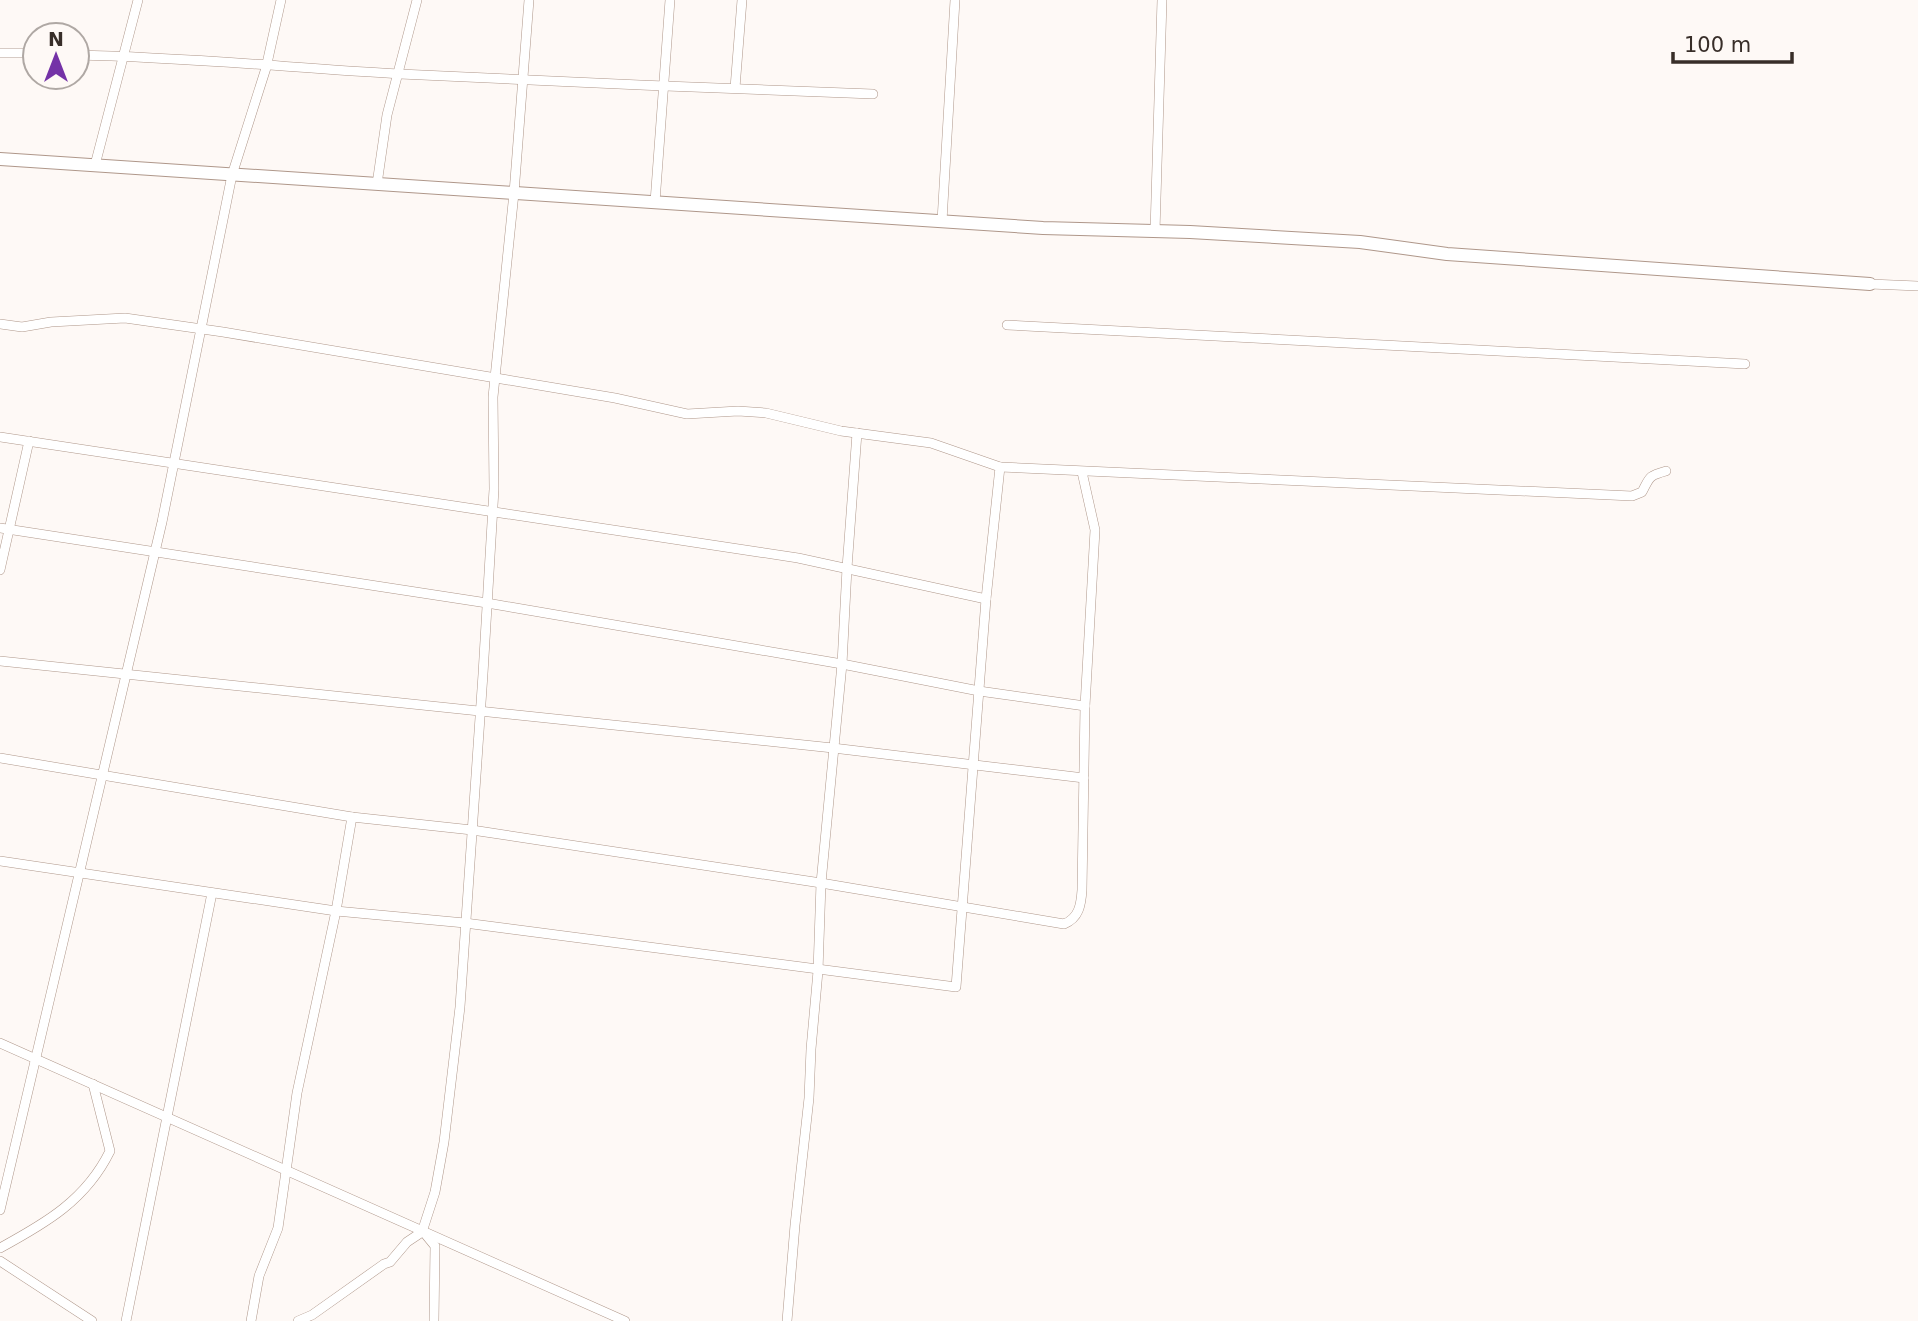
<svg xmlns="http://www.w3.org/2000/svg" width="1918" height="1321" viewBox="0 0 1918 1321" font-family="'DejaVu Sans',sans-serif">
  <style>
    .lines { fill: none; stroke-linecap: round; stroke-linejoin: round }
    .street-casing { stroke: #af978a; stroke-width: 10 }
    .secondary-casing { stroke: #af978a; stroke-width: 14 }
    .street { stroke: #fff; stroke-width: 9 }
    .secondary { stroke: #fff; stroke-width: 12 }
  </style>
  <rect width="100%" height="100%" fill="#fef9f6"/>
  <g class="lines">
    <defs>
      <g id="street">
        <polyline points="0,53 35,53"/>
        <path d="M 77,55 C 185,57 293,68 400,74 C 558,82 715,88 873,94"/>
        <polyline points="735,88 742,0"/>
        <polyline points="95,165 138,0"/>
        <polyline points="377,184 387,115 417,0"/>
        <polyline points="655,202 670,0"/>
        <polyline points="942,221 955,0"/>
        <polyline points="1155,231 1162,0"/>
        <polyline points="1870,284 1918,286"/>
        <polyline points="0,324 22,327 51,322 125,318 223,332 615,398 687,414 738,411 766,413 841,431 931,443 1000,467 986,599 956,987 465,923 336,911 0,861"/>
        <polyline points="1007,325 1745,364"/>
        <polyline points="0,437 798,558 986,599"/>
        <path d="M 1000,467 L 1632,496 L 1642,492 C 1650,477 1648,476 1666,471"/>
        <polyline points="0,528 487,603 842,664 979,691 1085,706"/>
        <polyline points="0,570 29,441"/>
        <polyline points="0,661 833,748 1084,778"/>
        <path d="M 0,758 L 352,817 L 472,830 L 821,883 L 1064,924 C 1079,918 1081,905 1082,890 L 1085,706 L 1095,530 L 1082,472"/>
        <polyline points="0,1043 625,1321"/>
        <polyline points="0,1210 162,522 232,175 266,68 281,0"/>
        <polyline points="426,1235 435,1246 434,1321"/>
        <path d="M 0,1248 C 46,1223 86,1200 110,1151 L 93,1084"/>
        <polyline points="0,1261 92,1321"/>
        <polyline points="126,1321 212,893"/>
        <polyline points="251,1321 259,1276 278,1228 297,1093 336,911 352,817"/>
        <polyline points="298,1321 312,1315 384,1264 390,1262 407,1242 422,1232 435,1192 444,1142 460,1007 483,674 494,489 493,397 514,193 529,0"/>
        <polyline points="787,1321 795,1225 809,1098 811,1049 818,971 821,883 842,664 847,568 857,433"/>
      </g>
      <polyline id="secondary" points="0,159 1043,228 1190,232 1360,242 1447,254 1870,284"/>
    </defs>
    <!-- street casing -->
    <use href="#street" class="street-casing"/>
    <!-- secondary casing -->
    <use href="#secondary" class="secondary-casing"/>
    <!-- street -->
    <use href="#street" class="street"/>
    <!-- secondary -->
    <use href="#secondary" class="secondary"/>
  </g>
  <!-- north arrow -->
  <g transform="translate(56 56)"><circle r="33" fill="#fef9f6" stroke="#afa8a4" stroke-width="2"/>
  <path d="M0-5L12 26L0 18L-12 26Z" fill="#7432a7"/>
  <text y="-10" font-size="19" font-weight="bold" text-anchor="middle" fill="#382e29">N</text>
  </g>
  <!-- scale -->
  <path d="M1673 52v10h119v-10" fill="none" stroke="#382e29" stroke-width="3.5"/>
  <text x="1684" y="52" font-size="21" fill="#382e29" stroke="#fef9f6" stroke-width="5" paint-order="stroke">100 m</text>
</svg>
